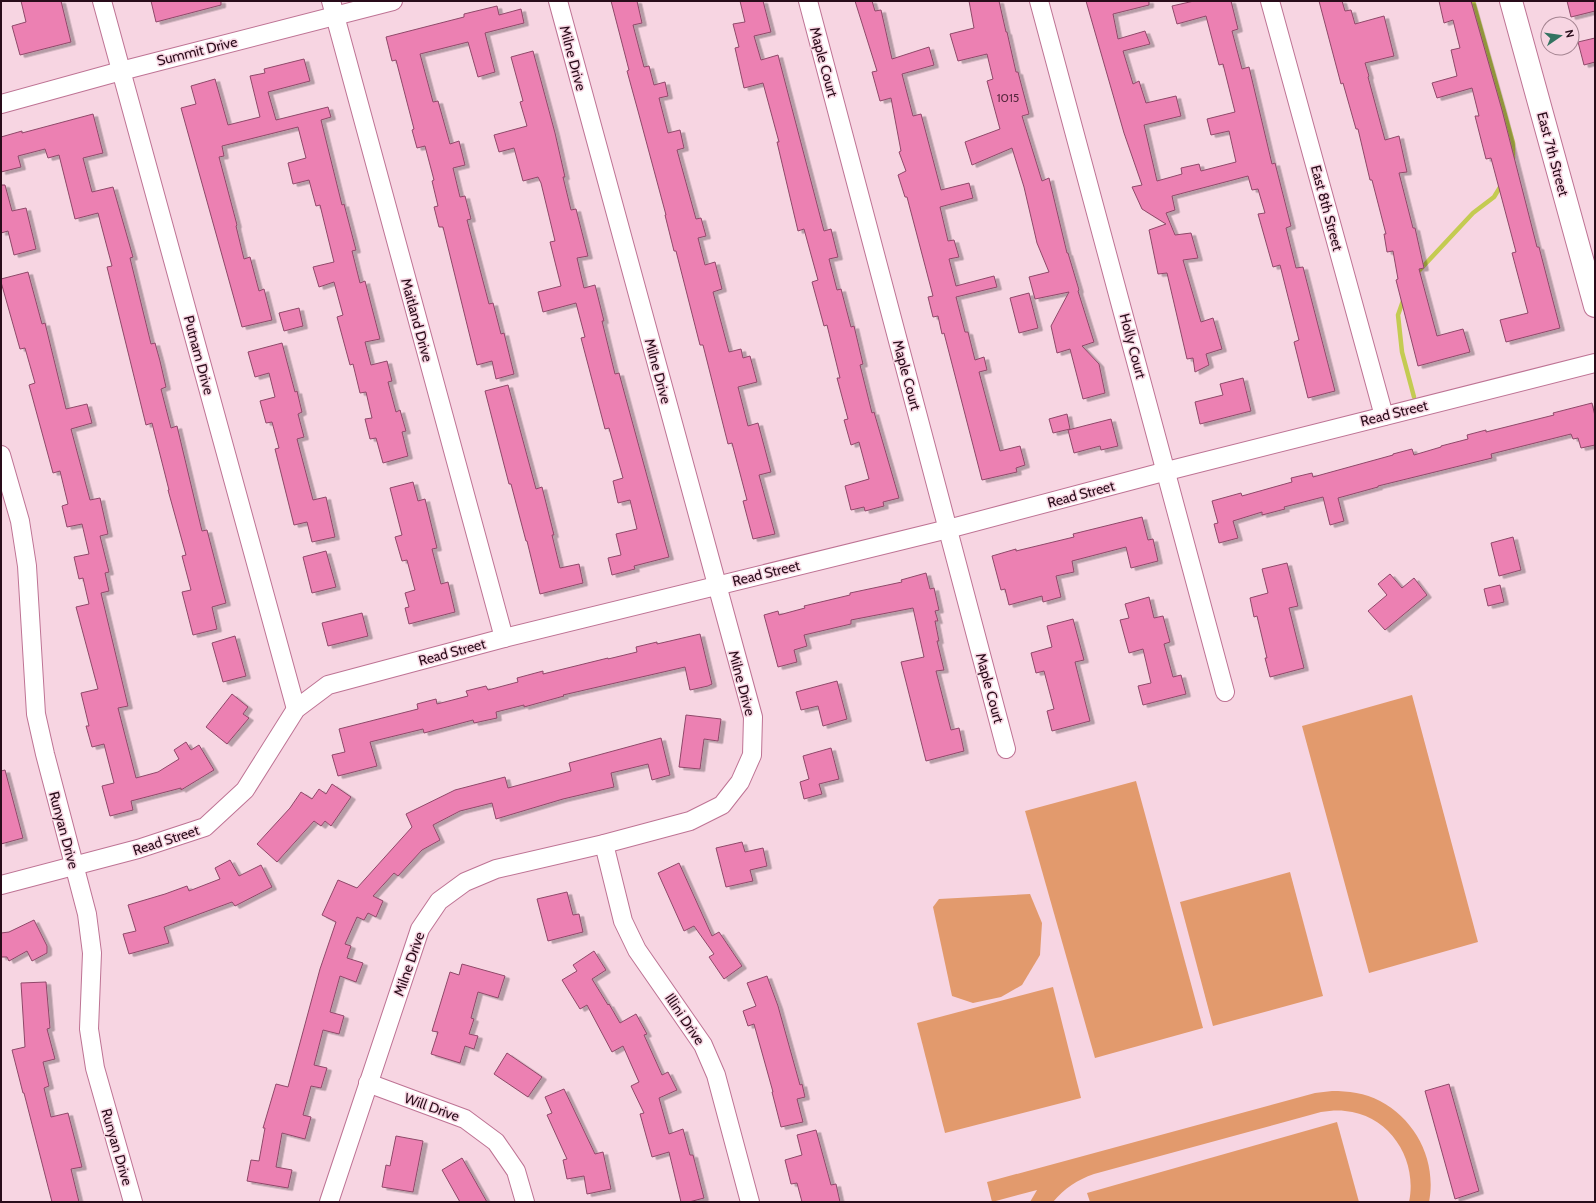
<svg xmlns="http://www.w3.org/2000/svg" width="1596" height="1203" viewBox="0 0 1596 1203" font-family="Cabin,sans-serif">
  <style>
    .green { fill: #e29a6d }
    .lines { fill: none; stroke-linecap: round; stroke-linejoin: round }
    .stream { stroke: #c4cb52; stroke-width: 4.5 }
    .building { fill: #ec80b2; stroke: #8f4869; filter: url(#shadow) }
    .minor-casing { stroke: #be7394; stroke-width: 20 }
    .tertiary-casing { stroke: #be7394; stroke-width: 24 }
    .minor { stroke: #fff; stroke-width: 18 }
    .tertiary { stroke: #fff; stroke-width: 22 }
    .labels { text-anchor: middle; dominant-baseline: central; stroke-width: 3; stroke-linejoin: round; paint-order: stroke }
    .number-label { font-size: 12px; fill: #5a2940 }
    .street-label { font-size: 14px; fill: #290c1a; stroke: #f7d5e2 }
  </style>
  <defs>
    <filter id="shadow"><feDropShadow dx="4.5" dy="2.5" stdDeviation="0" flood-color="#0004"/></filter>
  </defs>
  <rect width="100%" height="100%" fill="#f7d5e2"/>
  <!-- green -->
  <g class="green">
    <polygon points="1412,695 1478,942 1369,973 1302,726"/>
    <polygon points="1136,781 1203,1028 1095,1058 1025,811"/>
    <polygon points="1290,872 1323,996 1213,1026 1180,902"/>
    <polygon points="1030,894 1042,923 1040,955 1022,985 1001,997 973,1003 952,996 933,907 939,899"/>
    <polygon points="1053,987 1081,1098 945,1133 917,1023"/>
    <path d="M 1332,1091 C 1348,1091 1365,1093 1380,1101 C 1416,1120 1437,1161 1429,1202 L 1409,1202 C 1418,1160 1390,1115 1345,1111 C 1337,1110 1329,1111 1321,1112 L 1094,1174 C 1077,1180 1065,1188 1053,1202 L 1030,1202 L 1037,1190 L 992,1202 L 987,1182 L 1315,1093 Z"/>
    <polygon points="1337,1122 1359,1202 1090,1202 1087,1193"/>
  </g>
  <g class="lines">
    <!-- stream -->
    <g class="stream">
      <polyline points="1473,1 1513,143 1513,158"/>
      <polyline points="1416,274 1473,213 1494,197 1502,184"/>
      <polyline points="1404,298 1398,315 1402,352 1414,397"/>
    </g>
  </g>
  <!-- building -->
  <g class="building">
    <polygon points="21,1 61,1 71,42 20,55 12,26 26,22"/>
    <polygon points="151,1 221,1 221,5 156,22"/>
    <polygon points="611,1 637,1 642,23 633,25 644,67 649,66 654,85 665,82 668,96 659,98 668,133 680,130 684,148 677,150 696,219 701,218 706,236 698,238 705,265 715,262 722,289 713,292 729,352 741,349 743,358 750,356 757,382 738,387 748,426 758,423 771,472 759,475 775,534 753,539 743,501 747,500 732,443 728,444 703,345 700,345 676,251 674,251 665,215 666,215 638,111 627,71 629,70"/>
    <polygon points="740,1 763,1 771,32 754,36 761,60 778,55 824,231 831,229 838,257 829,259 837,290 841,289 851,327 854,326 863,364 860,365 872,413 874,412 899,498 883,502 884,506 865,511 864,507 851,510 845,486 869,479 859,442 851,445 844,420 848,419 837,378 840,378 827,325 824,326 812,282 818,280 804,229 798,231 777,142 779,142 763,83 744,88 735,48 739,47 733,24 745,22"/>
    <polygon points="855,1 872,1 875,11 881,10 892,59 929,47 934,65 902,74 913,116 921,114 941,190 969,183 973,198 940,207 948,241 954,240 959,257 949,259 956,286 994,276 997,287 956,297 965,332 968,332 975,360 984,357 987,370 979,372 1000,451 1020,446 1025,465 1016,468 1017,472 982,480 944,333 942,334 938,316 933,317 928,297 933,296 907,197 905,197 898,175 906,171 899,152 901,151 891,98 880,101 872,72 877,71"/>
    <polygon points="969,1 999,1 1006,32 1007,32 1016,72 1018,72 1029,114 1022,116 1042,181 1049,178 1067,253 1068,253 1079,290 1078,291 1094,342 1082,346 1099,364 1105,393 1083,399 1070,349 1057,353 1051,326 1069,292 1035,299 1029,277 1049,272 1037,243 1024,187 1012,148 972,165 965,142 1000,129 987,81 993,79 987,54 958,61 950,34 974,28"/>
    <polygon points="1086,1 1149,1 1149,5 1113,14 1118,39 1145,31 1150,44 1123,51 1133,84 1139,81 1146,103 1176,96 1181,116 1144,125 1157,181 1182,174 1181,168 1199,164 1201,171 1236,162 1229,131 1211,135 1207,119 1235,112 1223,64 1219,65 1206,16 1177,24 1172,6 1194,1 1231,1 1238,29 1232,31 1242,69 1249,67 1272,164 1275,163 1291,226 1286,228 1296,268 1303,267 1335,391 1308,398 1294,342 1299,340 1280,265 1273,267 1258,214 1265,213 1258,189 1252,190 1248,176 1172,196 1175,210 1166,213 1175,235 1191,233 1198,258 1183,260 1201,322 1213,318 1222,349 1206,354 1209,365 1195,372 1193,358 1187,359 1167,273 1158,274 1149,230 1166,224 1142,209 1132,187 1142,185 1124,133"/>
    <polygon points="1319,1 1342,1 1345,11 1351,10 1355,24 1384,16 1394,56 1365,63 1369,76 1368,77 1385,140 1399,136 1407,172 1399,173 1413,228 1415,228 1424,268 1419,269 1437,336 1463,329 1470,352 1418,366 1396,280 1398,279 1393,251 1387,252 1384,234 1386,234 1372,180 1370,180 1358,129 1356,129 1343,83 1341,84"/>
    <polygon points="1439,1 1471,1 1502,110 1537,247 1539,247 1560,328 1506,342 1500,320 1528,313 1512,253 1516,252 1491,158 1486,159 1475,116 1479,116 1472,88 1437,98 1432,83 1457,76 1451,50 1460,48 1453,20 1444,23"/>
    <polygon points="1567,1 1595,1 1595,11 1571,17"/>
    <polygon points="497,6 499,15 521,9 524,23 485,33 495,72 478,77 468,42 420,54 433,102 438,101 450,144 459,141 465,165 453,168 460,197 465,196 471,219 467,220 489,304 493,303 501,334 504,333 514,374 496,379 492,361 477,365 443,227 439,227 434,207 438,206 432,181 434,180 425,146 417,148 412,130 414,129 396,60 392,61 386,37 464,17 464,14"/>
    <polygon points="1595,38 1595,62 1584,65 1578,42"/>
    <polygon points="533,51 555,133 565,177 563,177 571,210 576,209 588,256 577,258 584,288 595,285 604,321 602,321 615,374 619,373 669,557 634,566 635,569 612,575 608,558 621,555 616,534 637,529 630,500 618,503 613,481 623,478 609,428 605,429 581,338 585,337 576,303 543,312 538,292 561,286 550,242 555,241 541,183 538,177 523,181 514,148 499,152 494,135 527,126 520,102 523,101 511,57"/>
    <polygon points="304,59 310,81 268,92 276,120 328,107 331,117 321,120 342,205 344,204 356,250 352,251 360,283 365,281 380,339 365,342 371,365 387,361 392,381 388,382 396,412 400,410 406,431 402,432 408,456 383,463 376,438 370,439 365,419 372,418 366,392 360,393 353,364 350,365 337,317 343,315 334,282 319,287 313,267 334,262 320,205 316,206 309,180 293,184 288,163 306,158 298,127 222,146 224,156 219,157 237,225 236,226 244,259 250,257 259,291 264,289 272,320 242,327 181,108 196,104 191,86 215,79 228,125 260,117 250,76 265,73 264,69"/>
    <polygon points="93,114 103,153 83,158 92,192 113,187 133,257 130,258 151,344 155,343 160,361 166,387 161,389 171,428 177,426 202,531 207,530 226,603 212,607 217,629 193,635 182,592 191,590 182,556 186,555 168,490 169,490 152,423 146,425 107,267 112,266 98,213 75,219 59,155 48,158 45,149 18,156 21,167 1,172 1,137 22,131 22,133"/>
    <polygon points="1,185 5,185 12,211 26,208 36,249 14,255 8,231 1,233"/>
    <polygon points="28,272 42,324 45,323 66,409 87,404 92,423 71,429 90,500 100,498 108,534 100,536 109,572 105,573 109,591 101,593 128,706 118,708 136,778 158,772 179,759 174,750 186,742 191,750 199,745 214,770 181,790 181,788 131,801 133,810 110,816 102,786 114,783 104,744 92,747 86,726 89,726 81,693 98,689 76,607 89,604 83,578 79,579 74,557 89,554 82,524 67,527 62,506 68,504 60,471 53,473 29,385 35,383 25,348 20,349 1,282 1,279"/>
    <polygon points="1029,293 1038,328 1019,333 1010,298"/>
    <polygon points="299,308 303,326 284,331 279,313"/>
    <polygon points="282,343 295,392 297,391 302,412 298,414 304,437 297,439 313,500 326,497 335,537 312,542 307,522 294,525 275,449 279,448 272,422 266,423 260,401 275,397 269,373 255,377 248,352"/>
    <polygon points="1243,378 1251,411 1200,424 1195,402 1223,395 1220,384"/>
    <polygon points="508,385 536,489 542,487 554,535 552,535 560,568 579,564 583,583 540,594 527,541 526,541 511,484 509,484 485,391"/>
    <polygon points="1592,403 1595,416 1595,445 1581,448 1578,438 1573,439 1571,434 1491,454 1492,458 1378,486 1378,487 1338,498 1344,521 1330,525 1323,497 1284,507 1285,509 1262,515 1262,512 1233,521 1238,538 1219,543 1214,524 1218,523 1212,501 1241,493 1242,496 1292,482 1291,478 1312,473 1313,477 1393,455 1393,454 1412,449 1414,455 1441,447 1441,446 1468,439 1467,435 1486,430 1486,432 1554,415 1553,413"/>
    <polygon points="1067,414 1070,429 1053,433 1049,419"/>
    <polygon points="1111,419 1118,446 1101,450 1100,446 1074,453 1068,430"/>
    <polygon points="413,482 418,501 425,499 437,548 432,549 441,584 448,582 455,612 409,624 405,608 409,607 405,593 415,590 407,560 402,561 395,537 402,535 390,488"/>
    <polygon points="1142,517 1148,540 1153,539 1158,561 1131,568 1126,547 1072,561 1074,572 1056,576 1061,597 1043,602 1042,596 1009,605 1005,589 1001,590 992,556 1016,549 1016,551 1074,537 1073,534"/>
    <polygon points="1513,537 1521,570 1499,576 1491,543"/>
    <polygon points="326,551 336,587 312,593 303,557"/>
    <polygon points="1287,563 1298,606 1289,608 1304,668 1270,677 1265,658 1267,658 1257,616 1254,617 1250,598 1268,593 1262,569"/>
    <polygon points="926,573 930,589 934,588 939,610 935,611 938,621 935,621 939,641 937,641 944,670 936,671 951,730 959,728 964,751 926,761 901,662 924,657 913,608 851,620 851,624 804,635 807,646 794,650 797,662 778,667 764,615 778,611 779,615 805,608 804,606 850,595 850,593 902,582 901,580"/>
    <polygon points="1390,574 1402,588 1414,578 1427,595 1385,630 1368,611 1387,595 1378,584"/>
    <polygon points="1500,585 1504,602 1488,606 1484,589"/>
    <polygon points="1149,597 1154,618 1163,616 1170,642 1164,644 1173,677 1181,675 1186,694 1143,705 1138,686 1151,683 1143,649 1129,653 1120,620 1129,618 1125,604"/>
    <polygon points="362,613 368,636 328,646 322,623"/>
    <polygon points="1073,619 1084,660 1075,662 1090,721 1052,731 1047,711 1054,709 1044,671 1036,673 1031,653 1052,647 1047,626"/>
    <polygon points="700,634 712,684 708,686 690,690 685,667 563,695 564,696 524,707 524,705 496,712 497,718 474,723 473,720 424,733 423,729 370,742 377,766 338,776 332,755 345,752 339,729 418,709 417,704 436,699 437,704 468,696 466,691 486,686 488,690 518,682 517,678 543,671 543,674 608,658 608,659 637,652 636,647 657,642 657,644"/>
    <polygon points="235,636 246,676 223,682 212,643"/>
    <polygon points="837,681 847,719 823,726 818,706 801,710 796,692"/>
    <polygon points="232,694 248,707 243,714 249,718 227,744 206,727"/>
    <polygon points="686,715 721,719 718,741 704,739 700,769 679,767"/>
    <polygon points="661,738 670,775 652,780 648,764 611,773 614,787 563,799 496,819 492,803 460,811 433,825 440,840 422,850 398,876 394,873 373,896 383,901 376,917 368,913 364,920 357,917 345,944 351,946 347,958 363,963 356,982 340,976 330,1012 344,1016 339,1034 323,1030 314,1065 327,1068 321,1088 311,1086 303,1115 311,1117 305,1139 282,1133 276,1167 292,1170 288,1188 247,1181 251,1160 259,1161 265,1128 263,1128 276,1084 288,1087 320,969 336,922 322,915 338,880 357,888 412,827 406,814 455,790 505,777 508,788 571,771 569,763"/>
    <polygon points="831,748 839,779 819,784 822,794 804,799 800,782 809,779 803,756"/>
    <polygon points="5,770 23,838 1,844 1,771"/>
    <polygon points="332,784 351,797 331,826 325,821 321,826 314,821 277,862 257,844 290,808 301,792 312,799 319,789 326,794"/>
    <polygon points="742,842 745,852 763,848 767,866 750,870 753,881 726,887 716,848"/>
    <polygon points="230,860 239,876 261,865 272,887 235,906 232,902 164,927 169,943 129,954 123,934 136,931 128,905 165,894 187,886 189,891 220,879 215,868"/>
    <polygon points="679,863 712,936 719,932 742,966 724,979 709,957 714,954 694,926 684,931 658,873"/>
    <polygon points="567,892 573,915 579,914 583,932 548,941 537,899"/>
    <polygon points="34,920 47,946 47,953 32,961 27,951 9,961 7,957 1,957 1,933 9,932"/>
    <polygon points="594,951 606,970 592,979 608,1005 609,1004 620,1023 636,1014 647,1034 644,1035 662,1075 668,1072 677,1090 659,1098 669,1134 683,1129 690,1155 693,1155 704,1198 689,1202 681,1202 669,1152 652,1157 640,1114 644,1113 631,1086 639,1082 623,1046 612,1052 587,1005 580,1009 562,980 577,971 573,965"/>
    <polygon points="462,964 505,976 498,998 478,992 471,1018 474,1019 469,1034 478,1036 474,1049 465,1046 460,1063 431,1054 438,1032 432,1031 450,972 459,975"/>
    <polygon points="767,976 778,1006 800,1085 802,1084 805,1097 797,1099 803,1122 781,1127 772,1092 773,1092 754,1024 748,1026 743,1011 756,1006 747,983"/>
    <polygon points="46,982 50,1028 47,1029 55,1059 43,1062 49,1086 44,1088 51,1117 68,1113 82,1167 71,1169 79,1202 52,1202 24,1093 23,1093 12,1050 25,1047 21,983"/>
    <polygon points="507,1053 542,1077 528,1097 494,1074"/>
    <polygon points="1449,1084 1479,1191 1455,1199 1425,1091"/>
    <polygon points="564,1089 595,1154 603,1152 611,1189 587,1194 584,1176 567,1179 563,1160 567,1159 547,1115 552,1113 545,1097"/>
    <polygon points="816,1130 831,1185 836,1184 840,1202 802,1202 797,1183 791,1184 785,1160 802,1155 797,1135"/>
    <polygon points="396,1136 423,1141 413,1192 382,1187 386,1165 390,1166"/>
    <polygon points="462,1158 487,1202 460,1202 442,1170"/>
  </g>
  <g class="lines">
    <defs>
      <g id="minor">
        <polyline points="102,1 296,709"/>
        <polyline points="331,1 504,638"/>
        <polyline points="808,1 1006,749"/>
        <polyline points="1039,1 1225,692"/>
        <polyline points="1270,1 1384,416"/>
        <polyline points="1,104 121,71 393,1"/>
        <polyline points="1,455 20,521 27,566 36,714 45,754 87,914 92,953 89,1029 95,1068 133,1202"/>
        <polyline points="604,844 623,921 637,950 703,1045 716,1075 750,1202"/>
        <polyline points="1,885 138,849 205,827 245,790 296,709 328,685 504,638 948,529 1167,471 1595,363"/>
        <polyline points="368,1083 465,1119 496,1142 516,1171 525,1202"/>
        <polyline points="329,1202 420,929 439,901 465,882 496,869 604,844 690,821 722,805 740,782 752,755 753,717 558,1"/>
      </g>
      <polyline id="tertiary" points="1511,1 1595,306"/>
    </defs>
    <!-- minor casing -->
    <use href="#minor" class="minor-casing"/>
    <!-- tertiary casing -->
    <use href="#tertiary" class="tertiary-casing"/>
    <!-- minor -->
    <use href="#minor" class="minor"/>
    <!-- tertiary -->
    <use href="#tertiary" class="tertiary"/>
  </g>
  <g class="labels">
    <!-- number labels -->
    <g class="number-label">
      <text x="1008" y="97">1015</text>
    </g>
    <!-- street labels -->
    <g class="street-label">
      <text transform="translate(197 51) rotate(-14)">Summit Drive</text>
      <text transform="translate(573 58) rotate(75)">Milne Drive</text>
      <text transform="translate(824 62) rotate(75)">Maple Court</text>
      <text transform="translate(1553 154) rotate(75)">East 7th Street</text>
      <text transform="translate(1327 208) rotate(75)">East 8th Street</text>
      <text transform="translate(417 320) rotate(75)">Maitland Drive</text>
      <text transform="translate(1133 346) rotate(75)">Holly Court</text>
      <text transform="translate(199 355) rotate(75)">Putnam Drive</text>
      <text transform="translate(658 371) rotate(75)">Milne Drive</text>
      <text transform="translate(907 375) rotate(75)">Maple Court</text>
      <text transform="translate(1394 413) rotate(-14)">Read Street</text>
      <text transform="translate(1081 494) rotate(-15)">Read Street</text>
      <text transform="translate(766 573) rotate(-14)">Read Street</text>
      <text transform="translate(452 652) rotate(-15)">Read Street</text>
      <text transform="translate(742 683) rotate(75)">Milne Drive</text>
      <text transform="translate(990 688) rotate(75)">Maple Court</text>
      <text transform="translate(64 830) rotate(75)">Runyan Drive</text>
      <text transform="translate(166 840) rotate(-18)">Read Street</text>
      <text transform="translate(409 964) rotate(-71)">Milne Drive</text>
      <text transform="translate(685 1019) rotate(56)">Illini Drive</text>
      <text transform="translate(432 1107) rotate(20)">Will Drive</text>
      <text transform="translate(117 1147) rotate(74)">Runyan Drive</text>
    </g>
  </g>
  <!-- border -->
  <rect width="1596" height="1203" fill="none" stroke="#290c1a" stroke-width="4"/>
  <!-- north arrow -->
  <g transform="translate(1560 36) rotate(77)"><circle r="19" fill="#f7d5e2" stroke="#a58592"/>
  <path d="M0-3L7 15L0 10L-7 15Z" fill="#337361"/>
  <text y="-6" font-size="11" font-weight="bold" text-anchor="middle" fill="#290c1a">N</text>
  </g>
</svg>
